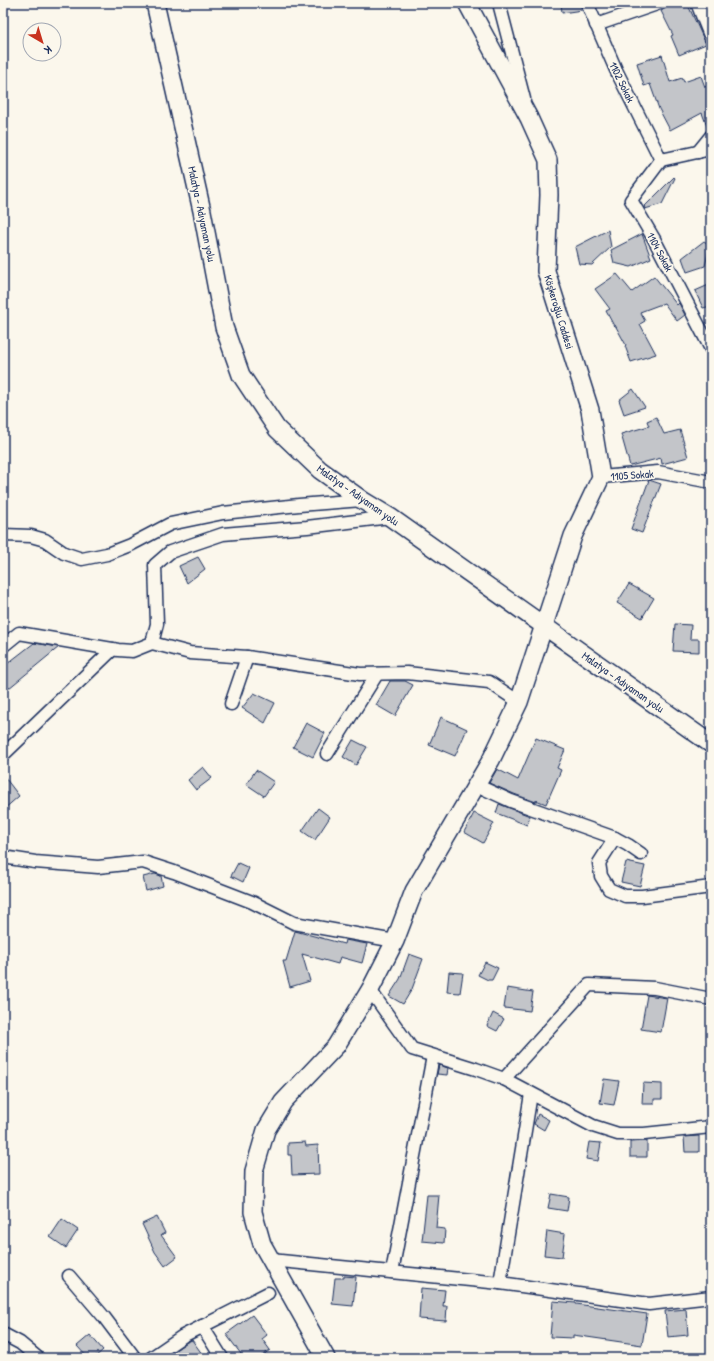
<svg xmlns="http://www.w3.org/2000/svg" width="714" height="1361" viewBox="0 0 714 1361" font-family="'Patrick Hand',sans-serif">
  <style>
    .building { fill: #c3c5c9; stroke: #1b2f5e }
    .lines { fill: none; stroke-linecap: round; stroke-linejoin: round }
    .street-casing { stroke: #1b2f5e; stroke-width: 15 }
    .secondary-casing { stroke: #1b2f5e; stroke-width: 20 }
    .street { stroke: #fbf7ec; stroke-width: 12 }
    .secondary { stroke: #fbf7ec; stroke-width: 17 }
    .labels { text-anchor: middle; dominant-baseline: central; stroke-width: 3.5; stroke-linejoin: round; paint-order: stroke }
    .street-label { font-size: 11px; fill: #1b2f5e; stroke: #fbf7ec }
  </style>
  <rect width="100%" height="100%" fill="#fbf7ec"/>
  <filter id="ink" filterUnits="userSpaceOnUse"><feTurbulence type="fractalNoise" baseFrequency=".025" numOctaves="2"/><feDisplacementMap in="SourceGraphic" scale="8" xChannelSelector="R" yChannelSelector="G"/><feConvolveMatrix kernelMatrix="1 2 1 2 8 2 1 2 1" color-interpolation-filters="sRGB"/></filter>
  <g filter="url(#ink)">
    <!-- building -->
    <g class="building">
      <polygon points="561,3 580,3 582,10 562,13"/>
      <polygon points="667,3 687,3 706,44 679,55 671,36 673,35 661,11 666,8"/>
      <polygon points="662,55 670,82 682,78 684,82 701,76 705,87 711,84 711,129 708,129 702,113 670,130 659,109 650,84 644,86 637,63"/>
      <polygon points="674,177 675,178 662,204 645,209 644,207"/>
      <polygon points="608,230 611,247 592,265 579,264 575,247"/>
      <polygon points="642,234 651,258 631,267 614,263 611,250"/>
      <polygon points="704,241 710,245 705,266 687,272 682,258"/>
      <polygon points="617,274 632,292 654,276 677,305 679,303 685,315 677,321 664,303 640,312 645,321 640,324 656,354 631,362 625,346 626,345 615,325 614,326 606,311 610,309 595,289"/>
      <polygon points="711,284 711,306 703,308 695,291"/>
      <polygon points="633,389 645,407 624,414 619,400"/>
      <polygon points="656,417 664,434 680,430 688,457 662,464 661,458 630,466 621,434 649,426 647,421"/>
      <polygon points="649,480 661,484 642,533 631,529"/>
      <polygon points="198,557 205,569 187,583 179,566"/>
      <polygon points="629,584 654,598 642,618 617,603"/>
      <polygon points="675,624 691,625 690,639 699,639 699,652 673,651"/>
      <polygon points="34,643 59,647 3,693 3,667"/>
      <polygon points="390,681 405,681 413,685 395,716 376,705"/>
      <polygon points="254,693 275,703 265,723 242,708"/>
      <polygon points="441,717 467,729 455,756 429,745"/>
      <polygon points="306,723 325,733 313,757 293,747"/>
      <polygon points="536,738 565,750 557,768 561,770 546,804 536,800 536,802 514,794 489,783 497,769 518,780"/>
      <polygon points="353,740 367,747 356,765 343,757"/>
      <polygon points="203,767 212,778 196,790 188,780"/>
      <polygon points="256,770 274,782 264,796 246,784"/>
      <polygon points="3,775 19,796 3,810"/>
      <polygon points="499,804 530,816 527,825 496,813"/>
      <polygon points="318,808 330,817 315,840 302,831"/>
      <polygon points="474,813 494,823 483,843 464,832"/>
      <polygon points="626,862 645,866 640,886 621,882"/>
      <polygon points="238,863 249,868 243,882 231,876"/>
      <polygon points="155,874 161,876 163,886 146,891 143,877"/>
      <polygon points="295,931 344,944 345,940 367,944 362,963 340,957 338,964 302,954 310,981 290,987 283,961 286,961"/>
      <polygon points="409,954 423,959 412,989 403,1004 389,996 400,979"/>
      <polygon points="485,962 498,968 492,980 488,980 478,975"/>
      <polygon points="449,972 463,973 460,993 447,992"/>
      <polygon points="507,988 533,992 530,1011 504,1008"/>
      <polygon points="647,995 667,998 661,1032 641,1029"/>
      <polygon points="493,1013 504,1019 497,1031 487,1026"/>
      <polygon points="439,1065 448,1068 447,1075 437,1074"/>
      <polygon points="604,1079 619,1081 614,1105 600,1103"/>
      <polygon points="643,1083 662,1084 662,1099 654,1099 654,1104 642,1104"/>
      <polygon points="538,1114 549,1120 544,1130 534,1124"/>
      <polygon points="699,1136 699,1152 685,1152 684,1137"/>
      <polygon points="647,1141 647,1157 630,1157 630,1142"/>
      <polygon points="305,1142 306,1146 318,1145 319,1174 292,1175 291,1155 288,1155 288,1143"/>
      <polygon points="589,1142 601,1143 598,1161 586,1159"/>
      <polygon points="551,1194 569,1197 567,1211 548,1208"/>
      <polygon points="427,1195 439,1195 436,1228 445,1229 444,1243 422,1241"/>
      <polygon points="157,1217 165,1233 161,1235 177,1257 165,1266 155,1252 142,1224"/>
      <polygon points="62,1219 78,1230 66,1248 50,1237"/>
      <polygon points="547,1231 565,1234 562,1257 544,1255"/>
      <polygon points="344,1276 356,1277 353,1306 332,1304 335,1278 344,1278"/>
      <polygon points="421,1288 445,1290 443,1306 447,1306 446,1321 419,1319"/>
      <polygon points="553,1301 576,1303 576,1304 647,1314 642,1345 573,1335 573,1338 550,1337"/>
      <polygon points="686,1309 688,1335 668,1337 665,1311"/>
      <polygon points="252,1315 267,1335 262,1339 270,1350 259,1358 244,1358 226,1334"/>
      <polygon points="90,1335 103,1350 94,1358 88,1358 77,1346"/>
      <polygon points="192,1340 205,1358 164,1358 187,1342"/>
    </g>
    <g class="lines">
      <defs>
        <g id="street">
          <polyline points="500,3 500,7 524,99"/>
          <polyline points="587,3 616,70 661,160"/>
          <polyline points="697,3 711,38"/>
          <polyline points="596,25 660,3"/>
          <polyline points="698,152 711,136"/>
          <polyline points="661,160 631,200 654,239 711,349"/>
          <polyline points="661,160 711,149"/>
          <polyline points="601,477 658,472 711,482"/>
          <polyline points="3,535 31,536 45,540 64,553 82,559 107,554 130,545 170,524 223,513 299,505 362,500"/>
          <polyline points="152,643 190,653 247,657 360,674 407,673 489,682 519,702"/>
          <polyline points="3,646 19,633 118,650 132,651 152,643 157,624 155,565 170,552 223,534 307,527 390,517"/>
          <polyline points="231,704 247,657"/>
          <polyline points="327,754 377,674"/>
          <polyline points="3,755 113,649"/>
          <polyline points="476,785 511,801 615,838 599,863 601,876 609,889 625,896 642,896 711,887"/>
          <polyline points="615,838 628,845 641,854"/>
          <polyline points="3,857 35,862 98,867 143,862 174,872 252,902 294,923 395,941"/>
          <polyline points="370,990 412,1049 476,1069 504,1079 593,1126 618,1134 644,1134 711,1127"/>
          <polyline points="504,1079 589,985 655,988 711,999"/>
          <polyline points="271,1260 500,1283 649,1304 711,1297"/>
          <polyline points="392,1272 433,1056"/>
          <polyline points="69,1276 104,1317 135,1358"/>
          <polyline points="500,1283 531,1094"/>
          <polyline points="202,1326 222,1358"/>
          <polyline points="3,1334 20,1343 38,1358"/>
          <polyline points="151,1358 183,1336 268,1293"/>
        </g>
        <g id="secondary">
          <polyline points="155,3 202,211 224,327 241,375 277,429 320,470 362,500 390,517 711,744"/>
          <polyline points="326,1358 262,1244 253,1212 254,1171 266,1130 283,1102 336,1046 370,990 395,941 414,891 491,760 519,702 573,536 601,477 590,410 546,271 549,195 548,160 529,118 467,3"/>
        </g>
      </defs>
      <!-- street casing -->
      <use href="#street" class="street-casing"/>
      <!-- secondary casing -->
      <use href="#secondary" class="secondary-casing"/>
      <!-- street -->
      <use href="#street" class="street"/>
      <!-- secondary -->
      <use href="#secondary" class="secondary"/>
    </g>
  </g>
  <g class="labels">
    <!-- street labels -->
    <g class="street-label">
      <text transform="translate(622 82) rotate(64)">1102 Sokak</text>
      <text transform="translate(202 214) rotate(78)">Malatya - Adıyaman yolu</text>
      <text transform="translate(660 252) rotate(62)">1104 Sokak</text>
      <text transform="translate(559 312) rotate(73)">Köşkeroğlu Caddesi</text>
      <text transform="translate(632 475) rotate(-4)">1105 Sokak</text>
      <text transform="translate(358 495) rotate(35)">Malatya - Adıyaman yolu</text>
      <text transform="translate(623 682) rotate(35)">Malatya - Adıyaman yolu</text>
    </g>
  </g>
  <!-- margin -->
  <rect width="714" height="1361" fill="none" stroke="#fbf7ec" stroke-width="16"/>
  <rect x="8" y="8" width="698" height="1345" fill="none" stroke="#1b2f5e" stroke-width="1.5" filter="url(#ink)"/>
  <!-- north arrow -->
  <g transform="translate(42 42) rotate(142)"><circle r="19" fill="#fbf7ec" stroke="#a1a7b3"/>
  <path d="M0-3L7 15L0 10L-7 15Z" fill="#c8321e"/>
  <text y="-6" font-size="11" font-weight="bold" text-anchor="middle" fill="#1b2f5e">K</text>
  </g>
</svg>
